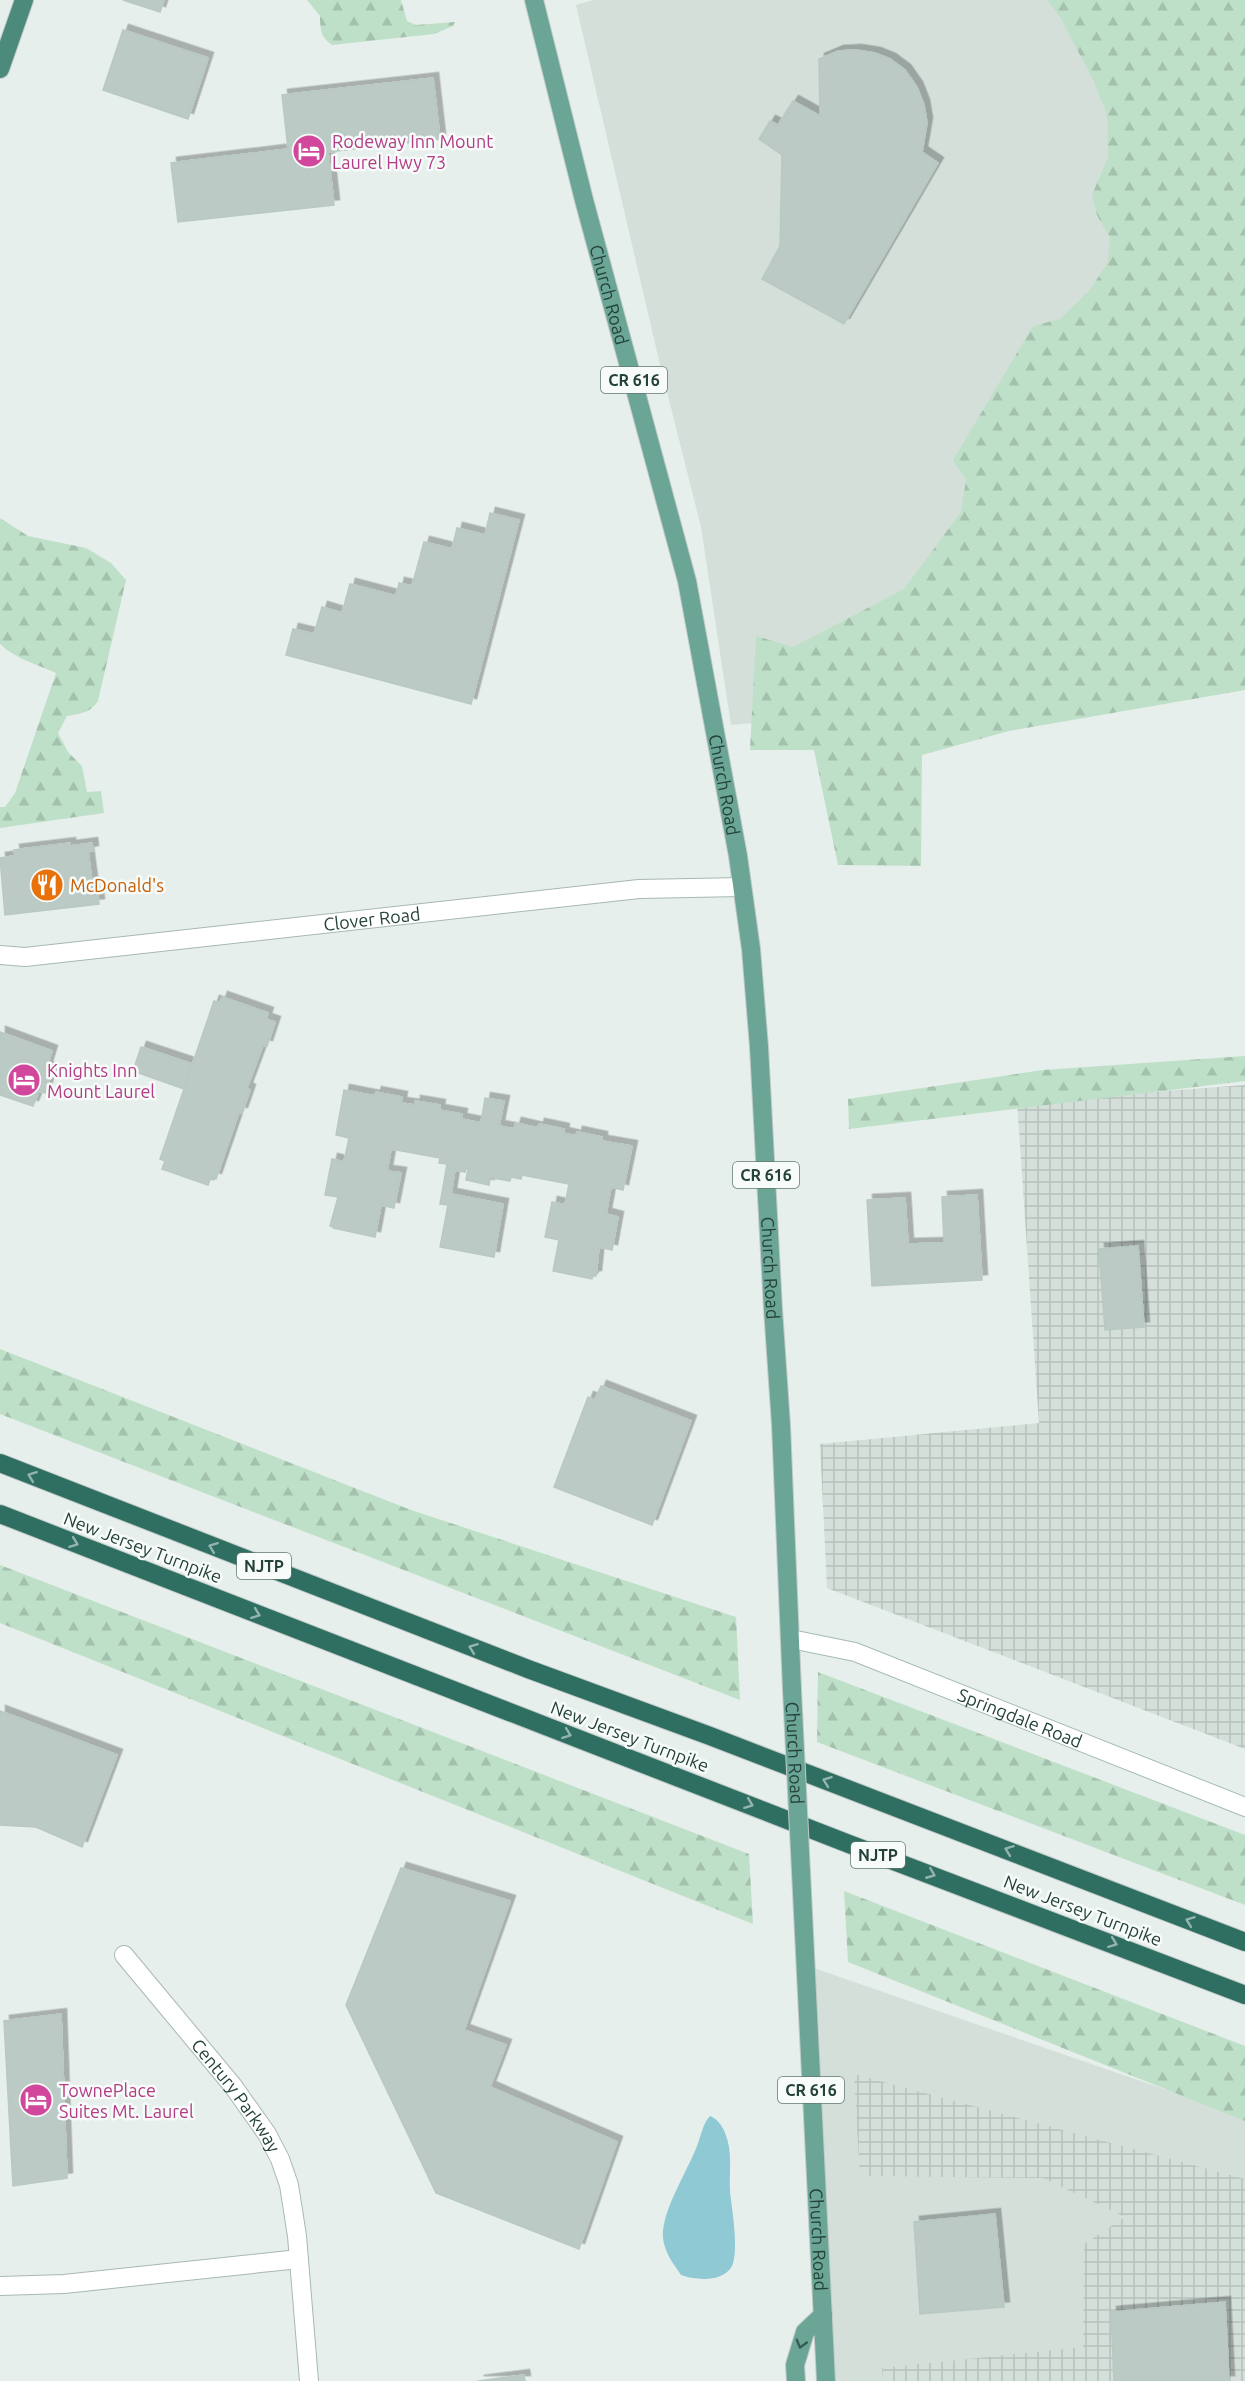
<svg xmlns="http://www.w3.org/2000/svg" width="1245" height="2381" viewBox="0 0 1245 2381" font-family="Ubuntu,sans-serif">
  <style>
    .built { fill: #d4dfda }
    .industrial { fill: url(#industrial-grid) }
    .forest { fill: url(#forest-firs) }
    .water { fill: #8ec9d4 }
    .building { fill: #bbcac4; stroke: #b8c9c2; stroke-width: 1.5; filter: url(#shadow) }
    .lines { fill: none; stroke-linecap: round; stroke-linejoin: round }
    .minor-casing { stroke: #a8b8b2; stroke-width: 20 }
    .secondary-casing { stroke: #a4bbb3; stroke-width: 20 }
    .primary-casing { stroke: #c2cac8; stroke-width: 20 }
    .trunk-casing { stroke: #c2cac8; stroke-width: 20 }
    .motorway-casing { stroke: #c2cac8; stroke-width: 20 }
    .minor { stroke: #fff; stroke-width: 18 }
    .secondary { stroke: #fff; stroke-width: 18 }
    .primary { stroke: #6aa596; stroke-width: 18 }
    .trunk { stroke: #4c8a7c; stroke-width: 18 }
    .motorway { stroke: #2f6f62; stroke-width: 18 }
    .primary-bridge-casing { stroke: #c2cac8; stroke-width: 20; stroke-linecap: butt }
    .primary-bridge { stroke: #6aa596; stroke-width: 18 }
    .oneway { stroke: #93b5ae }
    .oneway2 { stroke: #365b51 }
    .labels { text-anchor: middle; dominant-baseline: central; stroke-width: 5; stroke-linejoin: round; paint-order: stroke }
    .shield { fill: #f7fbf9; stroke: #637a73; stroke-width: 1.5 }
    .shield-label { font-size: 16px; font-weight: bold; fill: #24423a }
    .hotel-label { font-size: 18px; fill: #b23c85; stroke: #f7fbf9; text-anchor: start }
    .street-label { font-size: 18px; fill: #24423a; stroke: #f7fbf9 }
    .food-label { font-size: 18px; fill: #c56008; stroke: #f7fbf9; text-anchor: start }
  </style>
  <defs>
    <pattern id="industrial-grid" width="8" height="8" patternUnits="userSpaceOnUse" patternTransform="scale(1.5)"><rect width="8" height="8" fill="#d4dfda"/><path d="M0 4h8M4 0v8" fill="none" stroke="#b6c1bc"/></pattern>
    <pattern id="forest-firs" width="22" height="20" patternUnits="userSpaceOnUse" patternTransform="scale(1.5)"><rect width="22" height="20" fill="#bfe0c8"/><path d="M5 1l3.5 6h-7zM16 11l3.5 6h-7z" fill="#a4c1ad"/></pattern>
    <filter id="shadow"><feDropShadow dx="5.5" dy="-5.5" stdDeviation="0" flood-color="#0004"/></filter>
  </defs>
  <rect width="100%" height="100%" fill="#e6efeb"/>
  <!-- built -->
  <g class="built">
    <polygon points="593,0 1245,0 1245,684 731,725 701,527 658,356 576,5"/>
    <polygon points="805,1965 1245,2117 1245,2381 826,2381"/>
  </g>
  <!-- industrial -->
  <g class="industrial">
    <polygon points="1245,1085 1245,1749 827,1588 820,1444 1039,1423 1017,1102"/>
    <polygon points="854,2074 1245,2179 1245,2381 883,2381 882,2368 1083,2347 1084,2244 1125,2217 1043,2178 860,2176"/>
  </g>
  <!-- forest -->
  <g class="forest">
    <path d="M 307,0 L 401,0 L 407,21 L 416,25 L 455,22 L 453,26 L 434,34 L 332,45 C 321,38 320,29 320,16 Z"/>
    <polygon points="1047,0 1245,0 1245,690 1009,731 922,755 921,866 838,865 814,750 750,750 756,636 793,647 904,589 961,512 966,480 953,460 1033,326 1060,319 1090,290 1108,262 1110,238 1097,215 1092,195 1108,157 1107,114 1093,80 1060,17"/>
    <path d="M 0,518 L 28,536 L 86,548 L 111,563 L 126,580 L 98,701 C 90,713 80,714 67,716 L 58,733 L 68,752 L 82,766 L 87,792 L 101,791 L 104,813 L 0,828 L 0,807 L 5,807 L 15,793 L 56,673 C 36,664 16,659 0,644 Z"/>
    <polygon points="1245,1056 1245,1081 849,1129 848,1099 1043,1070"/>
    <polygon points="0,1349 411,1510 736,1617 740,1700 0,1414"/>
    <polygon points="0,1565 749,1854 753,1924 0,1623"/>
    <polygon points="818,1672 1245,1835 1245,1905 817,1742"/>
    <polygon points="844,1891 1245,2046 1245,2121 848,1962"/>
  </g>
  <!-- water -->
  <path class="water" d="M 710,2116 C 717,2119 722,2125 725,2133 C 733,2151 729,2172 730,2192 C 732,2209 739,2251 732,2266 C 723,2283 695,2280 681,2275 C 673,2263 664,2252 663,2237 C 661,2212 688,2170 697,2146 C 701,2136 703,2123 710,2116 Z"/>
  <!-- building -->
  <g class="building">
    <polygon points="123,0 164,0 160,12"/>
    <polygon points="123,30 208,58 188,119 103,90"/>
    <polygon points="856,50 875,53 890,59 905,70 917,87 924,105 927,123 922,152 938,163 844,324 762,279 780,246 782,155 759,139 770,121 778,125 793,101 820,116 819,59 838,51"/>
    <polygon points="433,78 440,139 328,152 334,205 178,222 171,163 288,149 282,95"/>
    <polygon points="490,513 519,520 471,704 286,655 293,629 314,634 322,607 342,613 350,584 396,596 399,583 412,586 424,542 452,549 457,528 485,535"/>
    <polygon points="70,843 70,846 92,843 93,851 88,852 94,896 98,896 99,904 5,915 0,858 15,856 14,850"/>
    <polygon points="222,997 268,1013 266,1019 275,1022 267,1046 263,1045 247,1088 250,1090 242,1113 239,1112 216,1179 211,1177 208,1185 162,1169 165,1161 160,1159 214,1001 220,1003"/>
    <polygon points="0,1032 52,1051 47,1067 53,1069 45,1093 39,1091 33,1106 0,1095"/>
    <polygon points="141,1047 192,1064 184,1089 133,1071"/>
    <polygon points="344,1090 375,1096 376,1092 402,1097 401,1103 415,1105 415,1101 440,1105 439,1110 462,1114 461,1119 481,1123 485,1098 504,1101 499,1126 514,1129 516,1123 538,1128 539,1124 564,1129 563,1133 576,1136 577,1132 602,1137 602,1141 632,1146 623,1190 611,1187 606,1214 618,1217 612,1250 599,1247 596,1276 593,1276 592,1279 553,1271 559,1240 545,1237 552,1202 565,1205 569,1184 522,1175 521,1179 511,1177 510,1181 493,1178 493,1174 491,1174 489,1185 466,1180 468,1169 466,1168 465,1172 455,1170 451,1194 503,1204 494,1257 440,1247 448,1205 440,1204 447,1164 439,1163 440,1158 391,1149 387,1171 401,1173 394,1208 381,1205 375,1237 333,1228 333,1227 330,1226 338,1197 325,1195 332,1159 344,1162 349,1138 336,1135"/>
    <polygon points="977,1195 982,1280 872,1286 867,1200 905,1198 908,1244 944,1243 942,1197"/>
    <polygon points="1138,1246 1144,1327 1105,1330 1099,1249"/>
    <polygon points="601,1386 691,1421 652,1525 554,1487 588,1397 595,1400"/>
    <polygon points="0,1711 117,1755 82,1847 36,1827 0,1825"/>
    <polygon points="401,1868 510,1901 464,2030 506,2045 490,2087 617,2142 579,2249 436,2193 346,2005"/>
    <polygon points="61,2014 67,2178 13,2186 4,2021"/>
    <polygon points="995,2214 1004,2307 920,2314 914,2222"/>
    <polygon points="1225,2302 1229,2381 1114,2381 1111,2312"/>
    <polygon points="524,2375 525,2381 478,2381"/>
  </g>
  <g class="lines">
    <defs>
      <g id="minor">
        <path id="s1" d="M 0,955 L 25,957 L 639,889 L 742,887"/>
        <path id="s2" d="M 124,1955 L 233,2086 L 267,2134 L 280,2159 L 289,2185 L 297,2236 L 309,2381"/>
        <polyline points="0,2286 64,2284 299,2259"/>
      </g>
      <g id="secondary">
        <path id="s3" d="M 791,1639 L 855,1652 L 1245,1807"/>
      </g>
      <g id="primary">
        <path id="s4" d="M 534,0 L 584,200 L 687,581 L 738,856 L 751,949 L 759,1047 L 773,1309 L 781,1425 L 792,1690"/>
        <path id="s5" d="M 801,1872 L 826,2381"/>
        <polyline points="796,2381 795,2365 805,2332 823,2315"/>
      </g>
      <polyline id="trunk" points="0,69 24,0"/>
      <g id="motorway">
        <polyline points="0,1463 528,1669 710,1736 1245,1942"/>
        <polyline points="0,1514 849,1844 1245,1995"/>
      </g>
    </defs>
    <!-- minor casing -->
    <use href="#minor" class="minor-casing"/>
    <!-- secondary casing -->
    <use href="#secondary" class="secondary-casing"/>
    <!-- primary casing -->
    <use href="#primary" class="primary-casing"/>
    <!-- trunk casing -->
    <use href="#trunk" class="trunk-casing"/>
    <!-- motorway casing -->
    <use href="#motorway" class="motorway-casing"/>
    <!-- minor -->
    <use href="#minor" class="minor"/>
    <!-- secondary -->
    <use href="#secondary" class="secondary"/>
    <!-- primary -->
    <use href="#primary" class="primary"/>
    <!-- trunk -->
    <use href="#trunk" class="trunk"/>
    <!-- motorway -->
    <use href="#motorway" class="motorway"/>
    <defs>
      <g id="primary-bridge">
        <path id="s6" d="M 792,1690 L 801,1872"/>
      </g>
    </defs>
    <!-- primary-bridge casing -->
    <use href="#primary-bridge" class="primary-bridge-casing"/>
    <!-- primary-bridge -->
    <use href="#primary-bridge" class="primary-bridge"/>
  </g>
  <!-- one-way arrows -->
  <defs><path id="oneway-chevron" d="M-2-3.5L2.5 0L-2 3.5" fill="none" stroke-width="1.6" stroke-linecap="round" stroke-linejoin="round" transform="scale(1.5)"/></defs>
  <g class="oneway">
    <use href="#oneway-chevron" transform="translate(32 1476) rotate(-159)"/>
    <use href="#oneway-chevron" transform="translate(74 1543) rotate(21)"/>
    <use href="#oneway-chevron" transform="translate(213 1547) rotate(-159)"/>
    <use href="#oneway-chevron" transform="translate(256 1614) rotate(21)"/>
    <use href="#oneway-chevron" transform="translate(473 1648) rotate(-159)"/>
    <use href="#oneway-chevron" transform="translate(567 1734) rotate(21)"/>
    <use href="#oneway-chevron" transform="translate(827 1781) rotate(-159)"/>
    <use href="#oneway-chevron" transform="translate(749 1804) rotate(21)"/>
    <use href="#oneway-chevron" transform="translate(1009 1850) rotate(-159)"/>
    <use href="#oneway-chevron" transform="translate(931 1874) rotate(22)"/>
    <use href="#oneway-chevron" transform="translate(1190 1921) rotate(-159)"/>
    <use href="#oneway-chevron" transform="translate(1113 1943) rotate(21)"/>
  </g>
  <use class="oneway2" href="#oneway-chevron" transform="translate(801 2344) rotate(106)"/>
  <!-- icons -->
  <defs>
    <symbol id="hotel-disc" viewBox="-11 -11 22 22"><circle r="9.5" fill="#d1479c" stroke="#f7fbf9"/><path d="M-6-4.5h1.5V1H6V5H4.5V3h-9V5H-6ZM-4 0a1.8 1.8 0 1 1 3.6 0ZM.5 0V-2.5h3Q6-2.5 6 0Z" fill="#fff"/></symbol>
    <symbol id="restaurant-disc" viewBox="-11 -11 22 22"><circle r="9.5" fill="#e8710a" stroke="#f7fbf9"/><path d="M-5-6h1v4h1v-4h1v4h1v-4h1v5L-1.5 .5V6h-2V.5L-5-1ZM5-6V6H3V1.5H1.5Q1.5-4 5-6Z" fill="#fff"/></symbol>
  </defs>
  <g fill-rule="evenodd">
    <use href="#hotel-disc" x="290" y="132" width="38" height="38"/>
    <use href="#restaurant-disc" x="28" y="866" width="38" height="38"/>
    <use href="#hotel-disc" x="5" y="1061" width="38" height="38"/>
    <use href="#hotel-disc" x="17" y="2081" width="38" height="38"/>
  </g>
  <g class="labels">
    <!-- shield labels -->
    <g class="shield">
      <rect x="601" y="367" width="66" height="26" rx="4.5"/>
      <rect x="733" y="1162" width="66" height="26" rx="4.5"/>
      <rect x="237" y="1553" width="54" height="26" rx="4.5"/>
      <rect x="851" y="1842" width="54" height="26" rx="4.5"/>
      <rect x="778" y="2077" width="66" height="26" rx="4.5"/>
    </g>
    <g class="shield-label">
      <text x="634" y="380">CR 616</text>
      <text x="766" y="1175">CR 616</text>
      <text x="264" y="1566">NJTP</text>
      <text x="878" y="1855">NJTP</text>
      <text x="811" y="2090">CR 616</text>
    </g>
    <!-- hotel labels -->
    <g class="hotel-label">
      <text x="332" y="141">Rodeway Inn Mount<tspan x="332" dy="21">Laurel Hwy 73</tspan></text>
      <text x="47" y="1070">Knights Inn<tspan x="47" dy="21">Mount Laurel</tspan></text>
      <text x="59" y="2090">TownePlace<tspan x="59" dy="21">Suites Mt. Laurel</tspan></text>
    </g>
    <!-- street labels -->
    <g class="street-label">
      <text stroke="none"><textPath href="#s4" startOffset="304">Church Road</textPath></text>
      <text stroke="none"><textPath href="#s4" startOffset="808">Church Road</textPath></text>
      <text stroke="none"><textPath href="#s1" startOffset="374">Clover Road</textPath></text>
      <text stroke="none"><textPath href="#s4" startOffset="1294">Church Road</textPath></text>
      <text transform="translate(143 1547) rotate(21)">New Jersey Turnpike</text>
      <text stroke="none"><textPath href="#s3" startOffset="243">Springdale Road</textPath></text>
      <text transform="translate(630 1736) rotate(21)">New Jersey Turnpike</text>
      <text stroke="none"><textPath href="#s6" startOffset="63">Church Road</textPath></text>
      <text transform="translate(1083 1910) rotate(21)">New Jersey Turnpike</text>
      <text stroke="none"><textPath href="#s2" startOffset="180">Century Parkway</textPath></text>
      <text stroke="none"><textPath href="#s5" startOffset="368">Church Road</textPath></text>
    </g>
    <!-- food labels -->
    <g class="food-label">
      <text x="70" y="885">McDonald's</text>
    </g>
  </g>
</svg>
